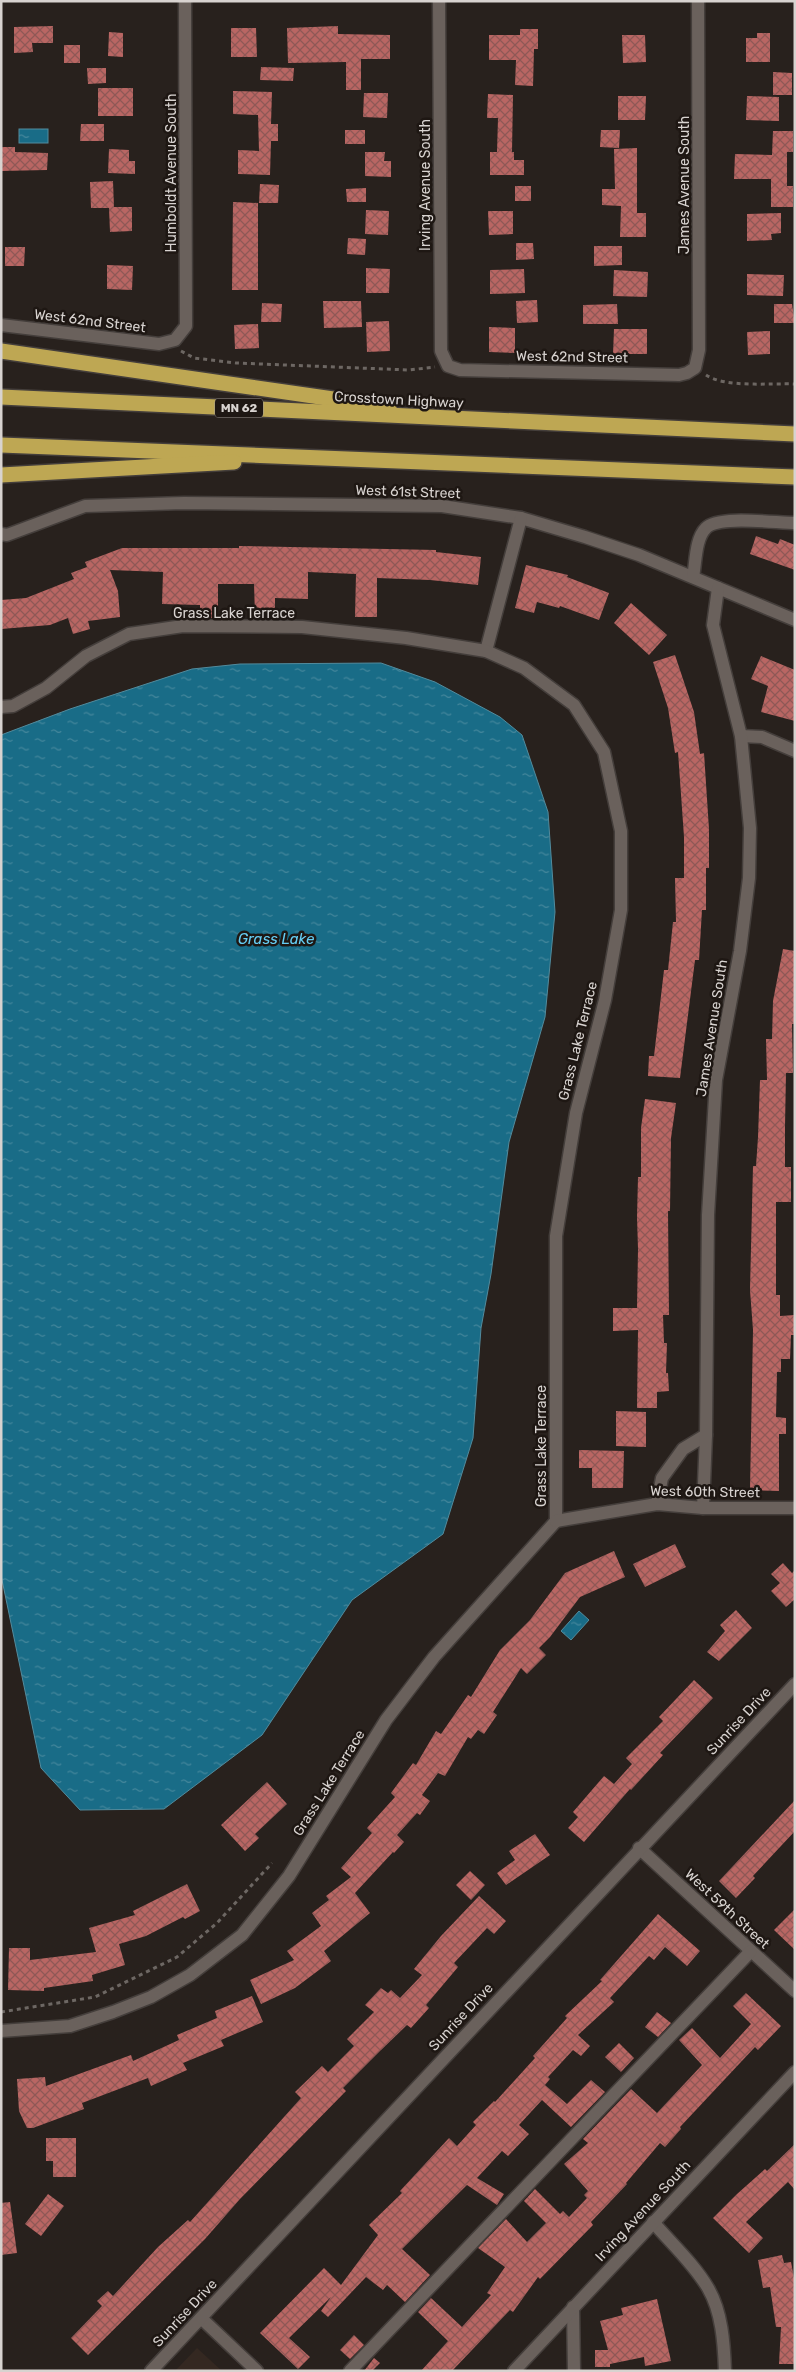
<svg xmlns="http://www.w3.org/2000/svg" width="796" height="2372" viewBox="0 0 796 2372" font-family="Rubik,sans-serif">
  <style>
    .built { fill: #342821 }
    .water { fill: url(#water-ripples); stroke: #528b9d }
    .building { fill: url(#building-cross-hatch) }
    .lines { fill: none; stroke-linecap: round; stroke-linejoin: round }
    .minor-casing { stroke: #443e3b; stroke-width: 15 }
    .highway-casing { stroke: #443e3b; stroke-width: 18 }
    .path { stroke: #6d6763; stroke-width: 3; stroke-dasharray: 4 4; stroke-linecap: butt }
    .minor { stroke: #6a615c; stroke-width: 12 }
    .highway { stroke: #bea753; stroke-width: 15 }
    .labels { text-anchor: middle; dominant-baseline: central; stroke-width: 5; stroke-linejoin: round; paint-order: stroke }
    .shield { fill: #1e1713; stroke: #a09b97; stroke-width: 1 }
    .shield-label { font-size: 12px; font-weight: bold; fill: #d8d3d0 }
    .street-label { font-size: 14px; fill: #d8d3d0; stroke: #1e1713 }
    .water-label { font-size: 15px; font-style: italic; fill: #66cef4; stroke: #1e1713 }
  </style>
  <defs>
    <pattern id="water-ripples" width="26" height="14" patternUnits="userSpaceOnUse" patternTransform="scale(1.25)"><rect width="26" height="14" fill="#196c87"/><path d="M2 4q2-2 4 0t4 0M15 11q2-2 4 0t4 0" fill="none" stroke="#45879c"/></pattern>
    <pattern id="building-cross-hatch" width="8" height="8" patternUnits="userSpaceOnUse" patternTransform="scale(1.25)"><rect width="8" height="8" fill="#b96663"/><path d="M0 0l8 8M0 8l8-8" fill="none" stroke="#8f5856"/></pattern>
  </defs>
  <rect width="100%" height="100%" fill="#28211d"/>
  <!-- built -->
  <polygon class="built" points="197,2348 222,2371 175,2371"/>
  <!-- water -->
  <g class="water">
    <rect x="19" y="129" width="29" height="14"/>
    <polygon points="381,663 435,682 500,717 522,735 548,812 555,912 545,1017 509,1142 491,1274 481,1328 473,1438 443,1534 352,1600 262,1735 164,1809 80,1810 41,1768 1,1575 1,735 70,709 192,669 240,664"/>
    <polygon points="579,1611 589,1620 571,1640 561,1631"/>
  </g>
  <!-- building -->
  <g class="building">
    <polygon points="53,26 53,43 32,43 33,52 14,53 14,27"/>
    <polygon points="338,26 338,34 390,35 390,59 361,59 361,90 346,90 346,62 288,63 287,28"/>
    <polygon points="231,28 256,28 257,57 231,57"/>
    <polygon points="520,29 538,29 538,49 534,49 533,86 515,85 516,60 489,60 489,35 520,35"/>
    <polygon points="109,32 123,33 123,57 108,56"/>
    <polygon points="757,33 770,33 770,62 746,62 746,38 757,38"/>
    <polygon points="622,35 645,35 646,62 623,63"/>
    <rect x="64" y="45" width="16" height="18"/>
    <polygon points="261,67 294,68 293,81 260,80"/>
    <polygon points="87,68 106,68 106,83 88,84"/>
    <polygon points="773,72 792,73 792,95 773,95"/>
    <rect x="98" y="88" width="35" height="28"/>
    <polygon points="233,91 272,92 271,124 278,124 278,141 271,141 270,175 238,174 238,150 259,151 258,115 233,114"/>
    <polygon points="364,93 388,93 387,118 363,117"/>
    <polygon points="488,94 513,95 512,152 514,152 514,160 524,160 524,175 490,175 490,152 497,152 498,118 487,118"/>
    <polygon points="618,96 646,96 645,120 618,120"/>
    <polygon points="747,96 779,97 779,121 746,120"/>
    <polygon points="81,124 104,124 104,141 80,141"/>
    <rect x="345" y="130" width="20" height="14"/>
    <polygon points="601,130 620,130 619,148 600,147"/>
    <polygon points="773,131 793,131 793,152 787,152 787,186 793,186 793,207 771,207 771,179 734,179 735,154 772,155"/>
    <polygon points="1,147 15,147 15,152 48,153 47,170 1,171"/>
    <polygon points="637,148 637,213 646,213 646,237 620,237 621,206 602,205 602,189 615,189 614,149"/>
    <polygon points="109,149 129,150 129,161 135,161 135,174 108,173"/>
    <polygon points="365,152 385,152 384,161 391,161 391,177 365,176"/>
    <polygon points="113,181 114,207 132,207 132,231 110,232 109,208 91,208 90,182"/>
    <polygon points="260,184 279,185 278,203 259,203"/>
    <rect x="515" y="186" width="16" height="15"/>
    <polygon points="366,188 366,202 347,202 346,189"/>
    <polygon points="233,202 258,203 258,290 232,290"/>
    <polygon points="366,210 389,211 388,235 365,234"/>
    <polygon points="488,211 513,211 513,234 489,235"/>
    <polygon points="781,213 781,233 771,234 772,240 747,241 747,214"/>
    <polygon points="348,238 366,239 365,255 347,254"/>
    <polygon points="516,243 533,243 534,259 516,260"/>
    <polygon points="594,246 622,246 622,265 594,266"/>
    <polygon points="5,247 25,247 24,266 5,266"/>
    <polygon points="107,265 133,266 132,290 107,289"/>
    <polygon points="366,268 390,269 389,293 366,293"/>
    <polygon points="524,269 525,293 490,294 490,270"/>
    <polygon points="614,270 648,272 647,297 613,296"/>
    <polygon points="747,274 784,275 783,296 747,295"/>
    <polygon points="537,300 538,322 517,323 516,301"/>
    <polygon points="323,301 361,301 362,327 324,328"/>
    <polygon points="262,303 282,304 281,322 261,322"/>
    <polygon points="617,304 618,324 583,324 583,305"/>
    <polygon points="774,304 792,304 795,323 774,323"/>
    <polygon points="389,321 390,351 367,352 366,322"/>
    <polygon points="258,324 259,348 235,349 234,325"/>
    <polygon points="489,327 515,328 515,353 489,352"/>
    <polygon points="614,329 647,329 647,354 613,354"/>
    <polygon points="770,331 770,354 748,355 747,332"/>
    <polygon points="756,536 778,544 780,539 795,545 795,570 750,554"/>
    <polygon points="239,546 436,550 436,552 481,557 478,585 430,580 377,578 377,617 355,617 356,574 308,572 308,599 275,598 275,615 255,615 254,584 218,584 218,618 200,618 200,605 162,604 163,572 110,570 118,591 120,617 88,621 90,629 73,634 68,618 50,625 1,629 1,600 26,598 74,579 71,573 87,567 85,562 122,548 239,548"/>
    <polygon points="526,565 568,575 567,577 609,593 599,620 560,606 559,608 537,602 534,613 515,608"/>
    <polygon points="631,603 667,635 649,655 614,623"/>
    <polygon points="675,655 694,712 700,754 704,753 709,829 709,868 706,868 706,910 702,910 699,960 695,960 680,1078 648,1076 649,1056 654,1056 664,970 668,970 673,922 676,922 675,878 684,878 684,837 678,752 675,753 668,708 653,662"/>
    <polygon points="761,656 795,670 795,721 761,712 768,686 751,679"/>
    <polygon points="783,949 795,951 795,1024 792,1024 793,1073 786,1073 785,1126 785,1167 791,1167 791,1202 776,1202 776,1295 780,1295 780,1316 795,1315 795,1335 791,1335 790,1359 781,1359 781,1372 777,1372 776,1417 786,1418 786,1434 779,1434 779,1491 750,1490 753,1330 750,1290 753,1166 756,1166 758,1137 760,1080 767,1080 766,1039 772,1039 773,1001"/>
    <polygon points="645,1099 676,1103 671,1138 670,1211 668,1211 669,1315 663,1315 664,1343 667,1343 666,1373 668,1373 669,1391 657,1392 657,1408 637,1408 638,1330 613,1331 613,1308 637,1308 638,1249 637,1217 638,1177 641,1177 641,1128"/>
    <polygon points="616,1411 646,1412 646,1447 616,1446"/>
    <polygon points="579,1450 624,1451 623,1488 592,1488 592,1468 579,1468"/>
    <polygon points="675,1544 686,1567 645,1587 633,1564"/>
    <polygon points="614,1551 625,1577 580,1597 550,1637 539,1648 546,1655 527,1674 521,1668 493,1712 497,1715 484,1734 478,1730 471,1739 468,1737 445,1776 438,1773 422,1795 430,1801 420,1815 417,1813 397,1835 404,1842 394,1853 393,1852 355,1893 370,1913 324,1951 331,1961 295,1988 261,2004 250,1980 294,1960 287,1951 321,1926 312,1913 329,1900 326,1896 351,1877 341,1868 372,1833 367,1828 395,1797 391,1793 413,1763 416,1765 436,1731 441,1734 468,1695 471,1697 500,1650 530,1620 565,1573"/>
    <polygon points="783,1563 792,1573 795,1570 795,1599 786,1607 771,1591 780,1583 771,1574"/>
    <polygon points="736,1610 752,1628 719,1661 707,1652 725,1631 720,1625"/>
    <polygon points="694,1680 713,1698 660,1753 663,1755 631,1790 630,1789 584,1842 568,1828 578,1817 573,1812 604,1776 614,1784 632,1764 626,1758 663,1721 659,1717"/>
    <polygon points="267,1782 287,1804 255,1834 259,1838 245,1851 221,1825"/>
    <polygon points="795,1800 795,1831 753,1876 755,1878 736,1898 719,1881"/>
    <polygon points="535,1834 550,1855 506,1885 497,1873 515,1860 509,1851"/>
    <polygon points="470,1871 485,1885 471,1900 456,1885"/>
    <polygon points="187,1884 200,1911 185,1919 183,1917 146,1936 119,1944 125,1965 92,1975 93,1981 44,1988 44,1991 8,1990 9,1948 30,1948 30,1960 96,1952 89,1928 135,1915 133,1911"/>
    <polygon points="479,1896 506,1921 494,1934 487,1928 454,1963 458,1967 426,2005 429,2008 411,2028 407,2025 379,2052 343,2088 346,2091 240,2199 205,2239 88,2355 71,2338 102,2306 97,2301 108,2291 113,2296 158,2247 188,2220 190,2222 301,2098 295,2092 322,2066 328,2072 354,2046 347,2039 374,2012 365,2005 381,1988 388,1993 391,1990 400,1998 422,1975 414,1969 441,1936"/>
    <polygon points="795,1909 795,1950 774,1930"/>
    <polygon points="658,1914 700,1951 687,1966 665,1947 654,1960 649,1956 610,1998 614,2002 578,2035 590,2046 581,2056 573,2050 548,2077 550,2079 545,2085 567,2104 591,2080 605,2092 571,2127 542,2100 519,2125 529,2134 508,2156 502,2151 477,2178 504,2194 497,2205 467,2185 402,2249 430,2275 405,2302 387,2285 383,2290 366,2277 328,2317 321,2311 331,2297 289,2338 310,2357 298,2369 260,2333 324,2268 341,2285 378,2235 369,2225 402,2193 400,2191 449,2138 457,2146 476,2125 473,2122 494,2101 495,2102 535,2058 533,2056 567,2018 565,2016 602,1981 600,1980"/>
    <polygon points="746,1993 781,2026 758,2050 755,2047 680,2127 681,2129 665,2147 660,2143 626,2183 627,2184 591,2222 593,2225 540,2279 538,2277 513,2312 510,2310 452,2371 421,2371 448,2341 418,2312 431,2298 462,2327 491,2295 487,2293 505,2267 478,2248 506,2219 527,2242 546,2223 524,2201 535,2189 560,2214 563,2211 569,2217 587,2198 584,2195 588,2191 564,2164 588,2143 583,2139 631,2089 657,2113 702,2065 679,2040 692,2028 720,2058 751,2024 733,2006"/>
    <polygon points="252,1996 263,2022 221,2040 224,2046 183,2063 187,2070 151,2086 148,2078 82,2103 84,2109 33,2128 27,2128 19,2111 17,2079 45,2077 46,2086 131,2055 133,2061 179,2040 177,2035 217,2018 215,2011"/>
    <polygon points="657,2012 671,2023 658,2037 645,2027"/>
    <polygon points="619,2043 634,2058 621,2072 605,2057"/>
    <polygon points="46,2138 76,2138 76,2177 53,2177 53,2161 46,2161"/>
    <polygon points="795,2144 795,2190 788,2182 746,2222 763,2238 749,2253 713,2218 737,2194 765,2169 767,2171"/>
    <polygon points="48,2194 64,2206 41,2236 25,2224"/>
    <polygon points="10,2202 17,2253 1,2255 1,2203"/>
    <polygon points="782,2255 784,2263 791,2262 795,2283 795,2364 779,2364 781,2327 776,2327 770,2287 763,2288 758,2260"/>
    <polygon points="657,2299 671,2361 645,2366 644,2357 610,2364 610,2367 595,2367 595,2350 608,2350 600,2321 623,2315 621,2308"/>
    <polygon points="354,2335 364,2345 350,2359 340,2350"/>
    <polygon points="374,2358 380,2363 372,2371 364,2371"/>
  </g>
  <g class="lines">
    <defs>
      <g id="minor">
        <polyline points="439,1 441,351 448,366 460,370 679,375 687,373 695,368 699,350 698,1"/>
        <polyline points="1,325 159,344 175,340 186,326 185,1"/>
        <polyline points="1,534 7,535 85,506 184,503 442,506 521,518 585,537 639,555 795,620"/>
        <path d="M 693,577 C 696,562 695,539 706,528 C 718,515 776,523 795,523"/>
        <polyline points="486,651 521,518"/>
        <polyline points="1,707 13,706 46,688 86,656 129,634 183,626 302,627 406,638 486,651 524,668 574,705 604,752 621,831 621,910 605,1000 576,1113 556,1236 556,1521 434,1657 386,1720 289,1876 242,1935 190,1975 151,1997 113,2012 70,2026 1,2031"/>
        <polyline points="741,736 762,737 795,751"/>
        <polyline points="657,1504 662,1478 683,1449 706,1435"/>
        <polyline points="703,1508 706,1435 708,1215 716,1080 740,951 749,878 750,828 741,736 713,625 718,588"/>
        <polyline points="556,1521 657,1504 703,1508 795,1508"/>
        <polyline points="639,1848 795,1991"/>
        <path d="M 653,2222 C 671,2243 694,2264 708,2288 C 722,2312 724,2343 725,2371"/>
        <polyline points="573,2307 574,2371"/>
        <polyline points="201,2318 257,2371"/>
        <polyline points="151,2371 795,1684"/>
        <polyline points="350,2371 751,1951"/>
        <polyline points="514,2371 795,2072"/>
      </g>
      <g id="highway">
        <polyline points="1,351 389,407"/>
        <polyline points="1,397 795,434"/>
        <polyline points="1,445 795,477"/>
        <polyline points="1,475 234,462"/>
      </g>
    </defs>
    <!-- minor casing -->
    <use href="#minor" class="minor-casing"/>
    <!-- highway casing -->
    <use href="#highway" class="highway-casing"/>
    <!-- path -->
    <g class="path">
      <polyline points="181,351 194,358 236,363 409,370 435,367"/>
      <path d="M 706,375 C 725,388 771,383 795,384"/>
      <polyline points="1,2012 95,1997 177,1957 217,1923 272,1863"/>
    </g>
    <!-- minor -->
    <use href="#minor" class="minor"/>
    <!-- highway -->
    <use href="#highway" class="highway"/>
  </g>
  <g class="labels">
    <!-- shield labels -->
    <rect class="shield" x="215" y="398.5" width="48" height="19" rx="4"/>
    <g class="shield-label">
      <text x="239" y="408">MN 62</text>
    </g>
    <!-- street labels -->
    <g class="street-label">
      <text transform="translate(171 173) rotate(-90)">Humboldt Avenue South</text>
      <text transform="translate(425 185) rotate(-90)">Irving Avenue South</text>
      <text transform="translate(684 185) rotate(-90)">James Avenue South</text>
      <text transform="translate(90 321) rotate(7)">West 62nd Street</text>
      <text transform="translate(572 357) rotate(1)">West 62nd Street</text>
      <text transform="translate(399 400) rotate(3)">Crosstown Highway</text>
      <text transform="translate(408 492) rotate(2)">West 61st Street</text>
      <text x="234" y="613">Grass Lake Terrace</text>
      <text transform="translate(712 1028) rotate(-81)">James Avenue South</text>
      <text transform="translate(578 1041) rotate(-76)">Grass Lake Terrace</text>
      <text transform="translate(541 1446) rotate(-90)">Grass Lake Terrace</text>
      <text transform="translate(705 1492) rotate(1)">West 60th Street</text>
      <text transform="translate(739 1721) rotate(-47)">Sunrise Drive</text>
      <text transform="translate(329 1783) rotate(-58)">Grass Lake Terrace</text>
      <text transform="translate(727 1909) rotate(43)">West 59th Street</text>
      <text transform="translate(461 2017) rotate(-47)">Sunrise Drive</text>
      <text transform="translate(643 2211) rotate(-47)">Irving Avenue South</text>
      <text transform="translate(185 2313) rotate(-47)">Sunrise Drive</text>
    </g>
    <!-- water labels -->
    <g class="water-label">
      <text x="276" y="939">Grass Lake</text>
    </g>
  </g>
  <!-- border -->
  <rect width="796" height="2372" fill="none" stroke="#d8d3d0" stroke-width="5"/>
</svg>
